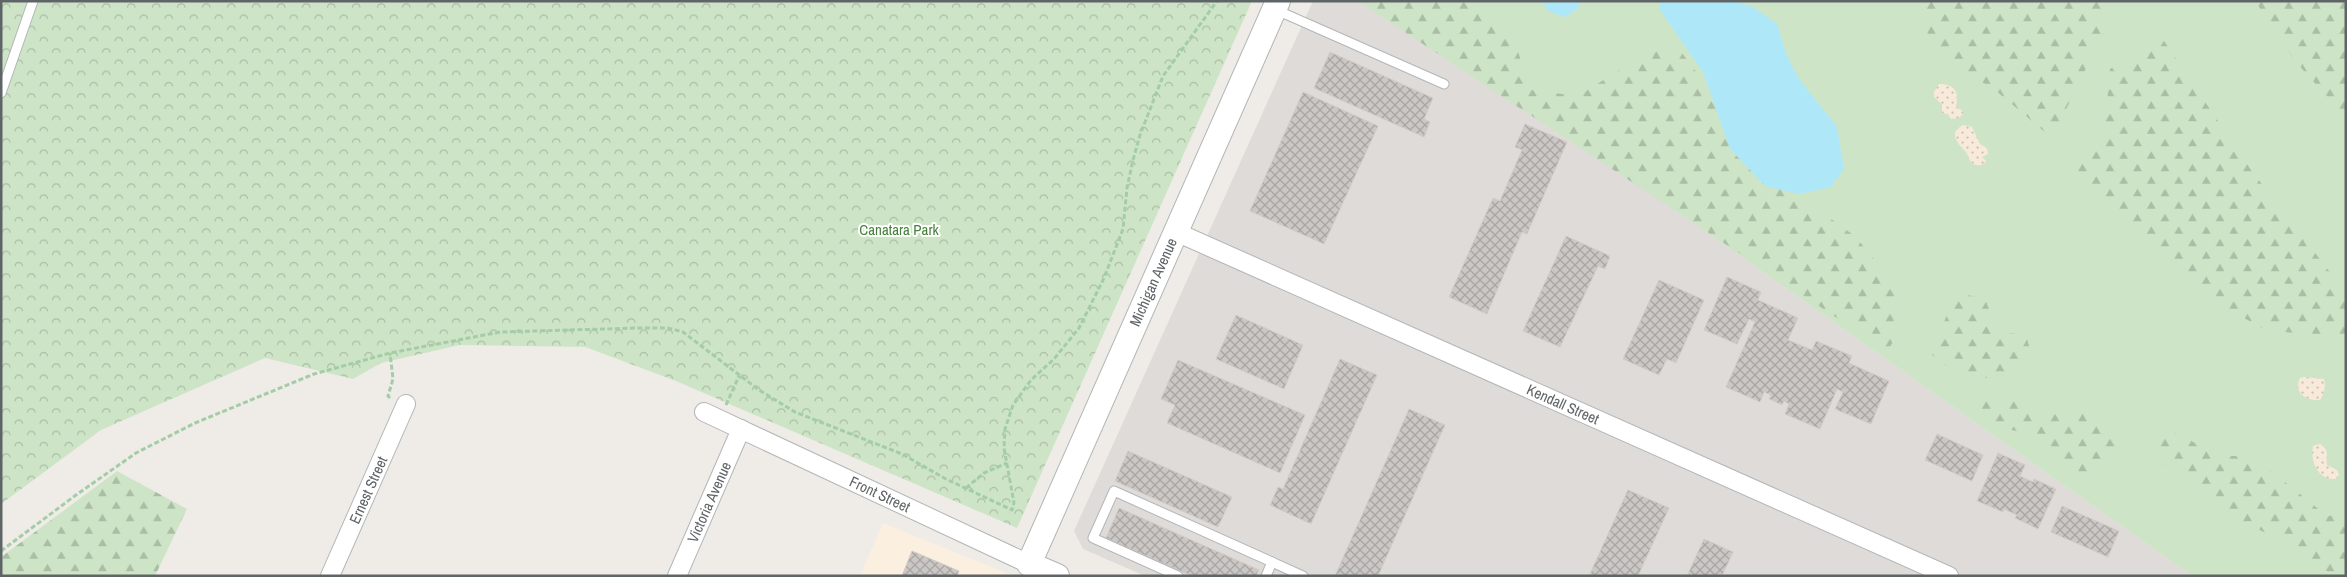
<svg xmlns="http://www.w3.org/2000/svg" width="2347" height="577" viewBox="0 0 2347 577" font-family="'Archivo Narrow',sans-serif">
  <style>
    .commercial { fill: #fbefe0 }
    .industrial { fill: #dedbd9 }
    .grass { fill: #cde5c6 }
    .forest { fill: url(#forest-firs) }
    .sand { fill: url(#sand-dots) }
    .park { fill: url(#park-crowns) }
    .water { fill: #aee8f8 }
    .building { fill: url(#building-cross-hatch); stroke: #d4ccc6 }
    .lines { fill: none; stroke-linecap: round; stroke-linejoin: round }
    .service-casing { stroke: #b2b6b8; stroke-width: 11 }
    .minor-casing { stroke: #b2b6b8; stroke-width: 20 }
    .secondary-casing { stroke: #b1b5b8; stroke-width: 26 }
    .path { stroke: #a4cca6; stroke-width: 3; stroke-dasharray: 5 2.5; stroke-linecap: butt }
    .service { stroke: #fff; stroke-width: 9 }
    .minor { stroke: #fff; stroke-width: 18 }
    .secondary { stroke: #fff; stroke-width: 24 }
    .labels { text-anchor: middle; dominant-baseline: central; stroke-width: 4; stroke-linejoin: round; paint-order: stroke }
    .park-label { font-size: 15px; fill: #47803c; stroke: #fff }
    .street-label { font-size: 15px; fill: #5f6466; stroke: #fff }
  </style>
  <defs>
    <pattern id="forest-firs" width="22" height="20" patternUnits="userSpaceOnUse" patternTransform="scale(1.25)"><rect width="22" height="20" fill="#cde5c6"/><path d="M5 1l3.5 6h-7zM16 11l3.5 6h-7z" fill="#aabda5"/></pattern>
    <pattern id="sand-dots" width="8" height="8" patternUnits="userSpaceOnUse" patternTransform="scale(1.25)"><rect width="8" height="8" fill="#f8eada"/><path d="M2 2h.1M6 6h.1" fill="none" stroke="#ccc1b5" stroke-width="1.8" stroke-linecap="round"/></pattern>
    <pattern id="park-crowns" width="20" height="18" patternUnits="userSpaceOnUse" patternTransform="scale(1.25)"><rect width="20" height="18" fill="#cde5c6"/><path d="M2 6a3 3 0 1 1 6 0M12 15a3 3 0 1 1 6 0" fill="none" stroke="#aabda5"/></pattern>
    <pattern id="building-cross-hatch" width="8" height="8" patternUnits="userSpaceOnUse" patternTransform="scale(1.25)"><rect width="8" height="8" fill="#cbc7c4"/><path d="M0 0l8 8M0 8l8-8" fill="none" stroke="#a8a5a3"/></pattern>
  </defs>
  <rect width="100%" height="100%" fill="#efece7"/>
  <!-- commercial -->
  <polygon class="commercial" points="883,523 1006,573 1005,576 860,576"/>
  <!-- industrial -->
  <polygon class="industrial" points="1313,1 1380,1 2192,576 1145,576 1083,549 1074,531"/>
  <!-- grass -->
  <polygon class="grass" points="1380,1 2346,1 2346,576 2192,576"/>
  <!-- forest -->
  <g class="forest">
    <polygon points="1358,1 1463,1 1514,40 1531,90 1578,96 1650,51 1682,53 1737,127 1787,187 1856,237 1895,286 1893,342 1887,351"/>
    <polygon points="1918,1 2108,1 2099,42 2052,138 1995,90 1933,52"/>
    <polygon points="2255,1 2346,1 2346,118 2295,61"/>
    <polygon points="2162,38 2251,170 2346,293 2346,336 2268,331 2218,304 2063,171 2104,139 2110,69"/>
    <polygon points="1959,293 1985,299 1998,332 2026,335 2032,357 2004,379 1960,376 1932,355 1946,317"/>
    <polygon points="2006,398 2045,416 2079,410 2101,424 2122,449 2100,475 2074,472 2025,433 1998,427 1975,417 1969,402"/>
    <polygon points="2161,429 2183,436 2215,455 2254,457 2327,516 2346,514 2346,576 2329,573 2289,543 2248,525 2202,495 2160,460"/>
    <polygon points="117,471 187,509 155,576 1,576 1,557"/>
  </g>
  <!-- sand -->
  <g class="sand">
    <path d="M 1939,84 C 1956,84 1959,93 1956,107 L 1963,111 L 1963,114 L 1959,118 L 1951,119 L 1948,114 L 1942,113 L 1942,104 L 1934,97 L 1934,92 Z"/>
    <path d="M 1963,125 L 1972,127 L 1980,144 L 1987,148 L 1988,154 L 1982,157 L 1986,161 C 1983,167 1978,165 1972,164 C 1969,159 1968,153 1964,150 C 1956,141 1949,133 1963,125 Z"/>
    <path d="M 2304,377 L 2324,379 C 2326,386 2324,394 2320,400 C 2306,401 2293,393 2300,378 Z"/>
    <path d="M 2320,444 C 2330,451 2326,455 2327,465 L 2337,470 L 2339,475 L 2335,479 C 2318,480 2310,461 2313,446 Z"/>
  </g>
  <!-- park -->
  <polygon class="park" points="1,1 1252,1 1017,528 676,381 585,347 460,345 381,363 353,379 265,358 101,430 1,504"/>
  <!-- water -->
  <g class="water">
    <polygon points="1542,1 1582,1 1577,9 1565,17 1548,11"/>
    <polygon points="1660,1 1734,1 1753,7 1777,24 1787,56 1799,79 1837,127 1844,169 1831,187 1799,194 1765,186 1730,149 1703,72 1660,10"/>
  </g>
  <!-- building -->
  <g class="building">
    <polygon points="1330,52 1433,98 1424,119 1430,122 1424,137 1314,88"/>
    <polygon points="1303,92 1378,126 1324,244 1250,211"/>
    <polygon points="1525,124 1567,142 1527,234 1522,232 1487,314 1449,297 1493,198 1500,201 1522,150 1515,147"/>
    <polygon points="1566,236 1610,256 1605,269 1598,266 1560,347 1523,331"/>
    <polygon points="1727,277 1761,292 1758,300 1798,318 1788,340 1812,350 1816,341 1852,356 1849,363 1889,381 1871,424 1835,409 1843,392 1837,389 1820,429 1785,414 1789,404 1784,401 1782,405 1769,399 1771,395 1764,392 1760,402 1726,387 1755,322 1749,319 1737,344 1704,330"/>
    <polygon points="1659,280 1704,300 1676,363 1667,359 1659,375 1623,359"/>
    <polygon points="1236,315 1303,345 1284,389 1216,359"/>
    <polygon points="1340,359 1377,375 1311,524 1270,505 1278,487 1283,489"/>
    <polygon points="1178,360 1305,415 1280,473 1167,423 1175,405 1161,399"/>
    <polygon points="1409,409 1445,425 1378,576 1335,576"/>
    <polygon points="1937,434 1983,455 1972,481 1925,460"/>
    <polygon points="1128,451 1232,497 1218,527 1115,481"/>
    <polygon points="1998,453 2025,465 2020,476 2033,482 2034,479 2056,489 2038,529 2015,518 2017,515 2004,509 2003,512 1977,501"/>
    <polygon points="1628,490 1669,508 1638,576 1589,576"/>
    <polygon points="2062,506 2119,531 2108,557 2051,532"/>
    <polygon points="1119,508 1259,570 1256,576 1192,576 1106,538"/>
    <polygon points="1704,539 1733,552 1722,576 1687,576"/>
    <polygon points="912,551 959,571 957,576 902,576"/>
  </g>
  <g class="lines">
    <defs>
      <g id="service">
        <polyline points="1274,9 1444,84"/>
        <polyline points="1,93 33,1"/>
        <polyline points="1178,576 1093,538 1114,491 1303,576"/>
        <polyline points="1266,576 1272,562"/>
      </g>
      <g id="minor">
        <polyline points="1176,232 1949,576"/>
        <polyline points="704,412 1029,564"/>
        <polyline points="330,576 406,404"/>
        <polyline points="677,576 741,429"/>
      </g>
      <polyline id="secondary" points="1057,576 1029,564 1278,1"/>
    </defs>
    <!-- service casing -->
    <use href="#service" class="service-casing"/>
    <!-- minor casing -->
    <use href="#minor" class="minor-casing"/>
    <!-- secondary casing -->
    <use href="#secondary" class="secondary-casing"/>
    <!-- path -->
    <g class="path">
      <polyline points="390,398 388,396 393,379 390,353"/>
      <polyline points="726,405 739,376"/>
      <polyline points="966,488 984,473 1007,463"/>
      <polyline points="1,551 76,495 136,453 195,423 314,374 390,353 500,332 638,328 668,328 683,332 759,390 795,412 902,454 946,479 1012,510 1014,503 1004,448 1005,429 1013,405 1031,380 1054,359 1079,328 1104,278 1123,229 1127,188 1133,160 1140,135 1163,76 1217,1"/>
    </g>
    <!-- service -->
    <use href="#service" class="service"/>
    <!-- minor -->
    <use href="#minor" class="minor"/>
    <!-- secondary -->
    <use href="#secondary" class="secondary"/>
  </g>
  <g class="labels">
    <!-- park labels -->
    <g class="park-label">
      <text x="899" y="229">Canatara Park</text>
    </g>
    <!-- street labels -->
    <g class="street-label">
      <text transform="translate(1153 282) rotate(-66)">Michigan Avenue</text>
      <text transform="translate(1563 404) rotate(24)">Kendall Street</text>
      <text transform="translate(368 490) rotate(-66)">Ernest Street</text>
      <text transform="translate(880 494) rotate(25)">Front Street</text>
      <text transform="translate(709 502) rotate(-66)">Victoria Avenue</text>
    </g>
  </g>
  <!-- border -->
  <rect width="2347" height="577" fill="none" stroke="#5f6466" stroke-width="5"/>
</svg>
